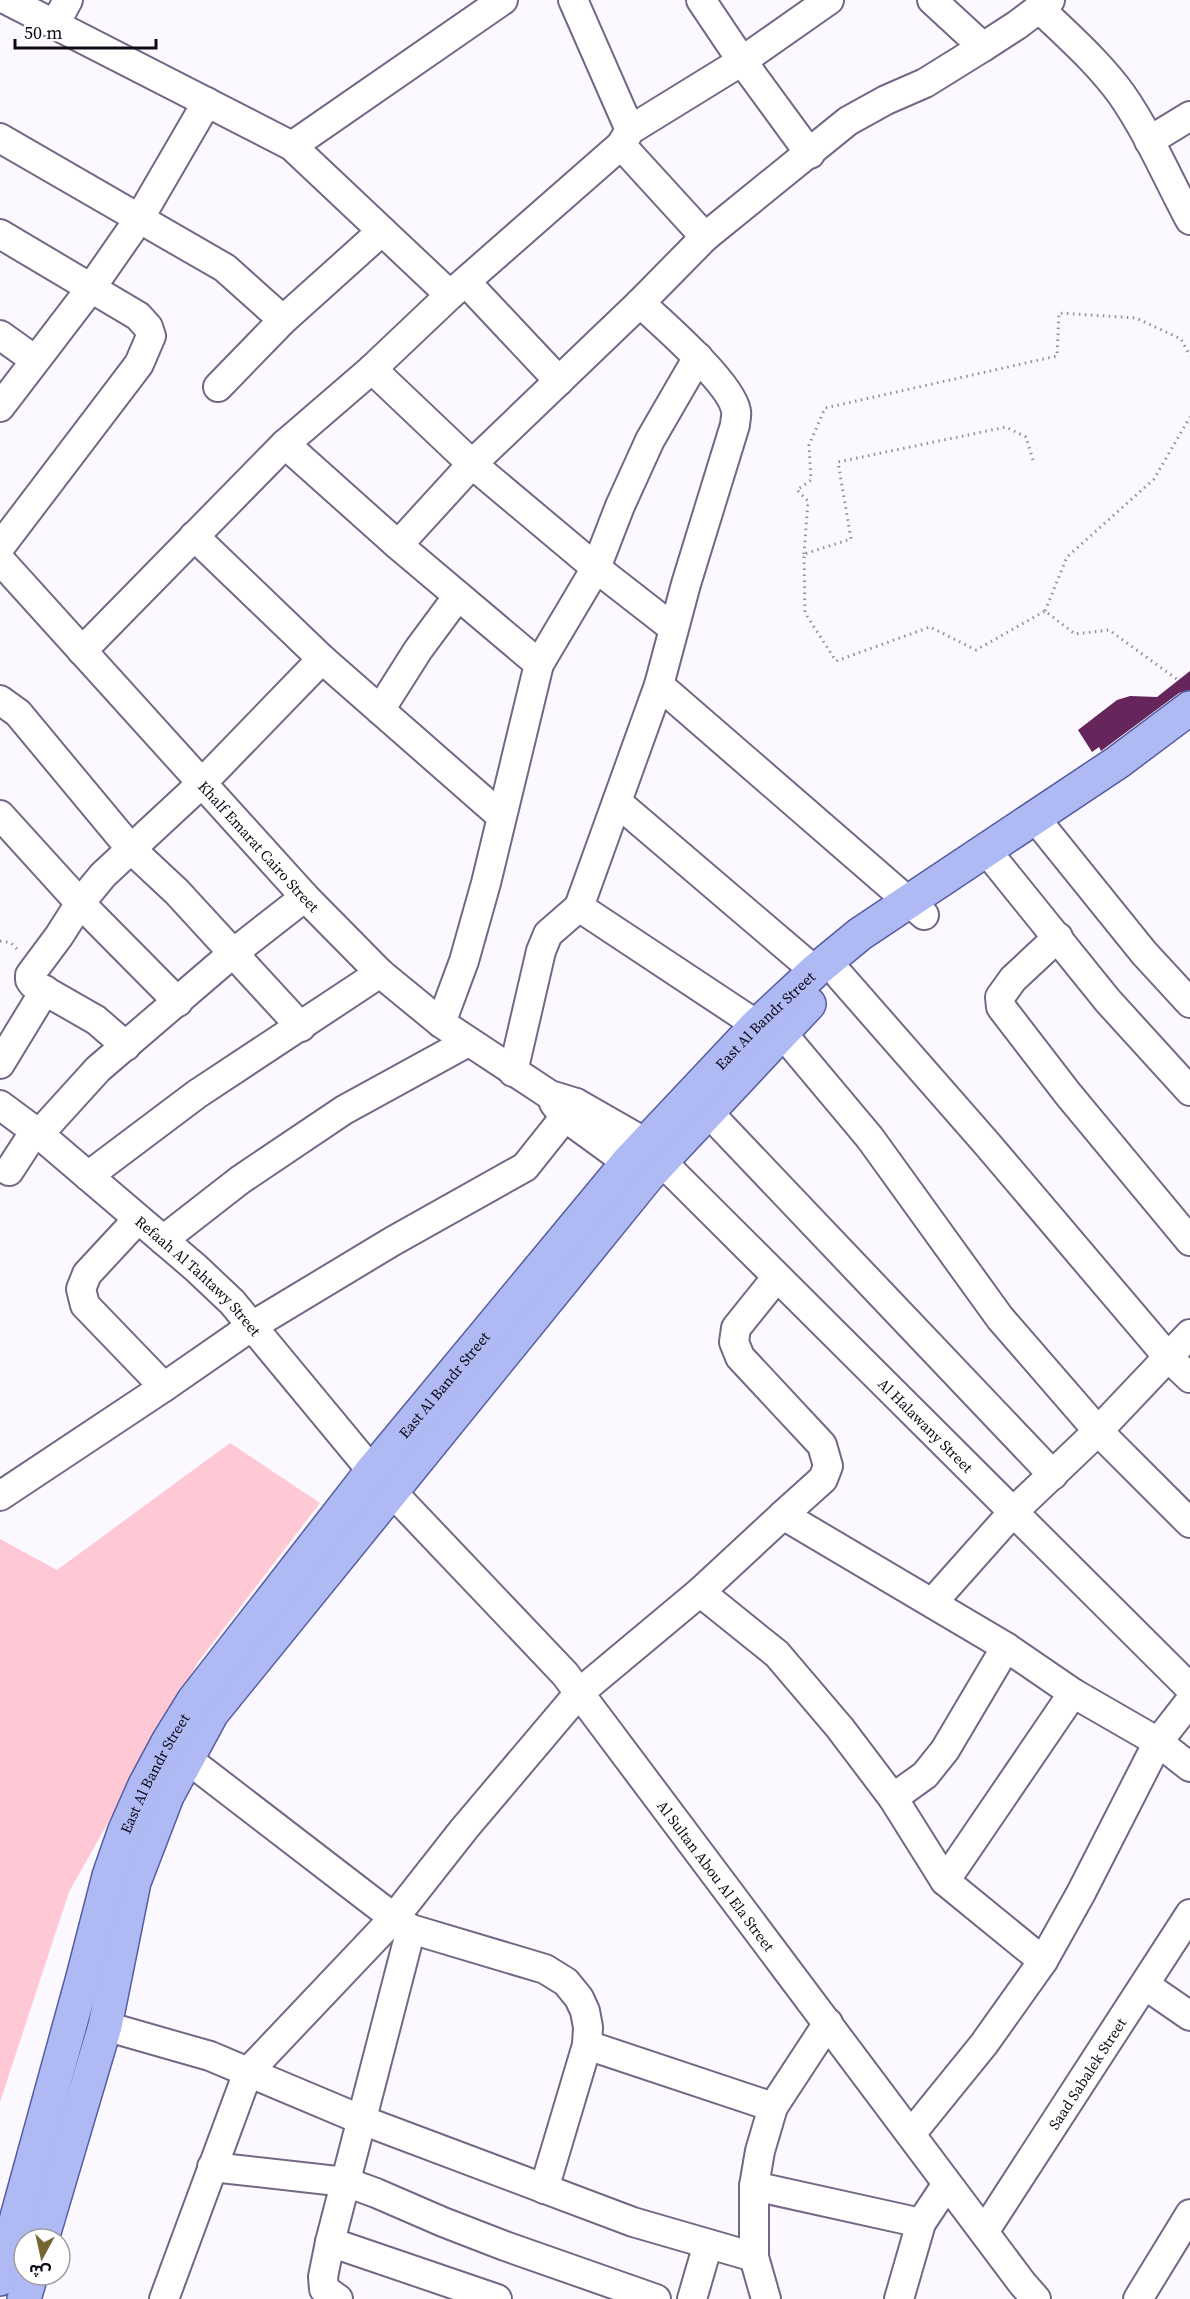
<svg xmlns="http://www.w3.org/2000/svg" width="1190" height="2299" viewBox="0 0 1190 2299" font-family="'Source Serif 4','Noto Sans Arabic',serif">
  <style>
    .green { fill: #fec9d5 }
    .building { fill: #66265c }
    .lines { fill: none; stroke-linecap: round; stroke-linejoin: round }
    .minor-casing { stroke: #746785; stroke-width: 32 }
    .major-casing { stroke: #545da0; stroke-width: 36 }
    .path { stroke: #938f97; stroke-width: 3; stroke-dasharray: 1.5 4.5; stroke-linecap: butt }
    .minor { stroke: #fff; stroke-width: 28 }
    .major { stroke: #afb9f3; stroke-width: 33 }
    .labels { text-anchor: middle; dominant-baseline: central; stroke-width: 6; stroke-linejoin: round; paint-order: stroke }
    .street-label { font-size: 15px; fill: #0f0a15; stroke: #fff }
  </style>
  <rect width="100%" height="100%" fill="#fbf8ff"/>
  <!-- green -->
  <polygon class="green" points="230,1443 320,1503 198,1662 69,1892 0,2102 0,1539 57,1570"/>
  <!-- building -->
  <polygon class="building" points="1190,671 1190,690 1179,693 1101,751 1099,747 1092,752 1078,730 1117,700 1130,696 1157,697"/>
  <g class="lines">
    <defs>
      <g id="minor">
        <polyline points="7,0 292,146 450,295"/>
        <polyline points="701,0 742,61 810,154"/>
        <polyline points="932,0 983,47 1017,25 1050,0"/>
        <path d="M 1040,9 C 1068,36 1099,63 1122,95 C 1149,134 1168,179 1190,220"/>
        <polyline points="55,24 68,0"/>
        <polyline points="630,130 742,61 829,0"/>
        <polyline points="0,138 225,268 283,320"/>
        <polyline points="1149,141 1190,116"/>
        <polyline points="621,145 705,237"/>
        <polyline points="292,146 503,0"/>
        <polyline points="0,234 138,316 148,327 151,336 139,364 0,547"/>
        <polyline points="466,282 559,381"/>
        <path d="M 640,303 C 662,323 732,384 736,411 C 737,415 735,421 735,425 L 686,584 L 659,685 L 579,907 L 757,1025"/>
        <polyline points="0,335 35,360"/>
        <polyline points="372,369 472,464 596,568 673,628"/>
        <polyline points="218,387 283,320 382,231"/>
        <polyline points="0,407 91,288 139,219 207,102"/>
        <polyline points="285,444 398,545 539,664"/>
        <polyline points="194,536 322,659 501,816"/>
        <polyline points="398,545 472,464 640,303 705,237 848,121 886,100 925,83 983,47"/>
        <path id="s1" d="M 0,560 L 305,897 L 380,973 L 441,1023 L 550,1095 L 576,1103 L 665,1154"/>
        <polyline points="82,651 285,444 372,369 450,295 621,145 630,130 573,0"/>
        <polyline points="659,685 924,915"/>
        <polyline points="0,700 18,713 131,849 177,892 301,1027"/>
        <polyline points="380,710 418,650 458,596"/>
        <polyline points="617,802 815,971"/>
        <polyline points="0,815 80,903 178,1002"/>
        <polyline points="1035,818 1144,953 1190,1003"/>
        <polyline points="986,850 1108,1001 1190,1091"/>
        <polyline points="1058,937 1013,979 1000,997 1001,1007 1068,1094 1190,1241"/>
        <polyline points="840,976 988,1145 1168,1357 1190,1378"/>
        <polyline points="441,1023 464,961 486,883 539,664 596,568 620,506 650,440 698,357"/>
        <polyline points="782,1033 870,1138 1000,1318 1098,1431 1190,1523"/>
        <polyline points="126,1046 96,1020 33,984 30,980 30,975 59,936 80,903 103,875 201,784 322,659"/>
        <polyline points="0,1064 45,990"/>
        <polyline points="513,1072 541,951 548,934 579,907"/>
        <polyline points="554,1103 565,1117 646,1176"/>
        <path id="s2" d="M 0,1105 L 39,1134 L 196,1268 L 232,1302 L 372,1471 L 565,1674 L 1022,2283 L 1036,2299"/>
        <polyline points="707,1111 1053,1475"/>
        <polyline points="39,1134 98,1069 232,954 305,897"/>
        <path id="s3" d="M 661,1161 L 1190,1688"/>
        <polyline points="9,1171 35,1131"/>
        <polyline points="88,1176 197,1094 380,973"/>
        <polyline points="138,1219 87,1274 81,1289 85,1305 164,1387"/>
        <polyline points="163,1240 240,1180 344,1110 468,1042"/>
        <polyline points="777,1277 736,1328 734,1342 740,1357 822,1445 828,1466 823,1479 783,1515"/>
        <polyline points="0,1496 164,1387 252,1326 393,1241 525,1167 576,1103"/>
        <polyline points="700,1592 777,1654 840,1728 893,1798 945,1881 1043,1961"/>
        <polyline points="933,1602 1014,1511 1098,1431 1190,1334"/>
        <polyline points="186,1758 394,1918 411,1929 545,1969 566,1982 579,1998 585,2011 588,2027 587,2045 544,2189"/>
        <polyline points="893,1798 925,1775 945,1750 1006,1647"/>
        <polyline points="945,1881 1073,1693"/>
        <polyline points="1145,1985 1190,2016"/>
        <polyline points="105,2026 210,2056 362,2120 633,2222 754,2257"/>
        <polyline points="587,2045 773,2107"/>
        <polyline points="911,2134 984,2044 1043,1961 1081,1893 1158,1742 1190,1701"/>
        <polyline points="212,2167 346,2182 376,2193 443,2222 505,2246 656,2299"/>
        <polyline points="754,2186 921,2223"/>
        <path id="s4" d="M 984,2232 L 1190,1914"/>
        <polyline points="330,2242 497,2299"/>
        <polyline points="164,2299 248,2072 394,1918 464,1829 579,1693 700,1592 783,1515 1006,1647 1073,1693 1158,1742 1190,1767"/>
        <polyline points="338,2299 324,2289 323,2277 330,2242 411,1929"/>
        <polyline points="692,2299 708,2244"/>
        <polyline points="766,2299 754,2257 754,2186 760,2151 773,2107 828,2023"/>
        <polyline points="899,2299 921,2223 947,2184"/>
        <polyline points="1138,2299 1190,2214"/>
      </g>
      <g id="major">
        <polyline points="42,2239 105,2026 134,1882 167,1796 212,1713 647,1177 809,1004"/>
        <path id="s5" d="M 0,2279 L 83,1977 L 109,1876 L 125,1830 L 145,1785 L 168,1742 L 194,1700 L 372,1471 L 628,1162 L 757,1025 L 815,971 L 860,934 L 1118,762 L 1190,708"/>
        <polyline points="24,2299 31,2275"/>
      </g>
    </defs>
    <!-- minor casing -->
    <use href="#minor" class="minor-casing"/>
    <!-- major casing -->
    <use href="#major" class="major-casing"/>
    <!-- path -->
    <g class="path">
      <polyline points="1033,460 1026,437 1006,427 838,462 851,539 804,554 805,613 836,661 930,627 976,650 1045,611 1075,634 1109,630 1178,680"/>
      <polyline points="804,554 808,501 797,490 811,480 809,445 825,408 1057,356 1059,313 1136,318 1181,339 1190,356"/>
      <polyline points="1045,611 1067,557 1154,479 1190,417"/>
      <polyline points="0,941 11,943 20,952"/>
    </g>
    <!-- minor -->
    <use href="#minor" class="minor"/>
    <!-- major -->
    <use href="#major" class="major"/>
  </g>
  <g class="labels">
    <!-- street labels -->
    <g class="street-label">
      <text stroke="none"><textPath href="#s1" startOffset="386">Khalf Emarat Cairo Street</textPath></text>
      <text stroke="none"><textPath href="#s5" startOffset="1502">East Al Bandr Street</textPath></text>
      <text stroke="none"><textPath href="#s2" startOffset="262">Refaah Al Tahtawy Street</textPath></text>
      <text stroke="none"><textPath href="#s5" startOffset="1016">East Al Bandr Street</textPath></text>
      <text stroke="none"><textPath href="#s3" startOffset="374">Al Halawany Street</textPath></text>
      <text stroke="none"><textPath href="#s5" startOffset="530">East Al Bandr Street</textPath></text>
      <text stroke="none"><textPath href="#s2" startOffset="1056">Al Sultan Abou Al Ela Street</textPath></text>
      <text stroke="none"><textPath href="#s4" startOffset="189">Saad Sabalek Street</textPath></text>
    </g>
  </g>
  <!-- north arrow -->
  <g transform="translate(42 2257) rotate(188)"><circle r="28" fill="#ffffff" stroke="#9f9da1" stroke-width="1.5"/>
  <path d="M0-4.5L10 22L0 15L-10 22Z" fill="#756633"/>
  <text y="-9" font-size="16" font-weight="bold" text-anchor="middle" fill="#0f0a15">ش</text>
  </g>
  <!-- scale -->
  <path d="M15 39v9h141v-9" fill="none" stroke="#0f0a15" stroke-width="3"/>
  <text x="24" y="39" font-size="18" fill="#0f0a15" stroke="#ffffff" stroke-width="4.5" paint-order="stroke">50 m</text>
</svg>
